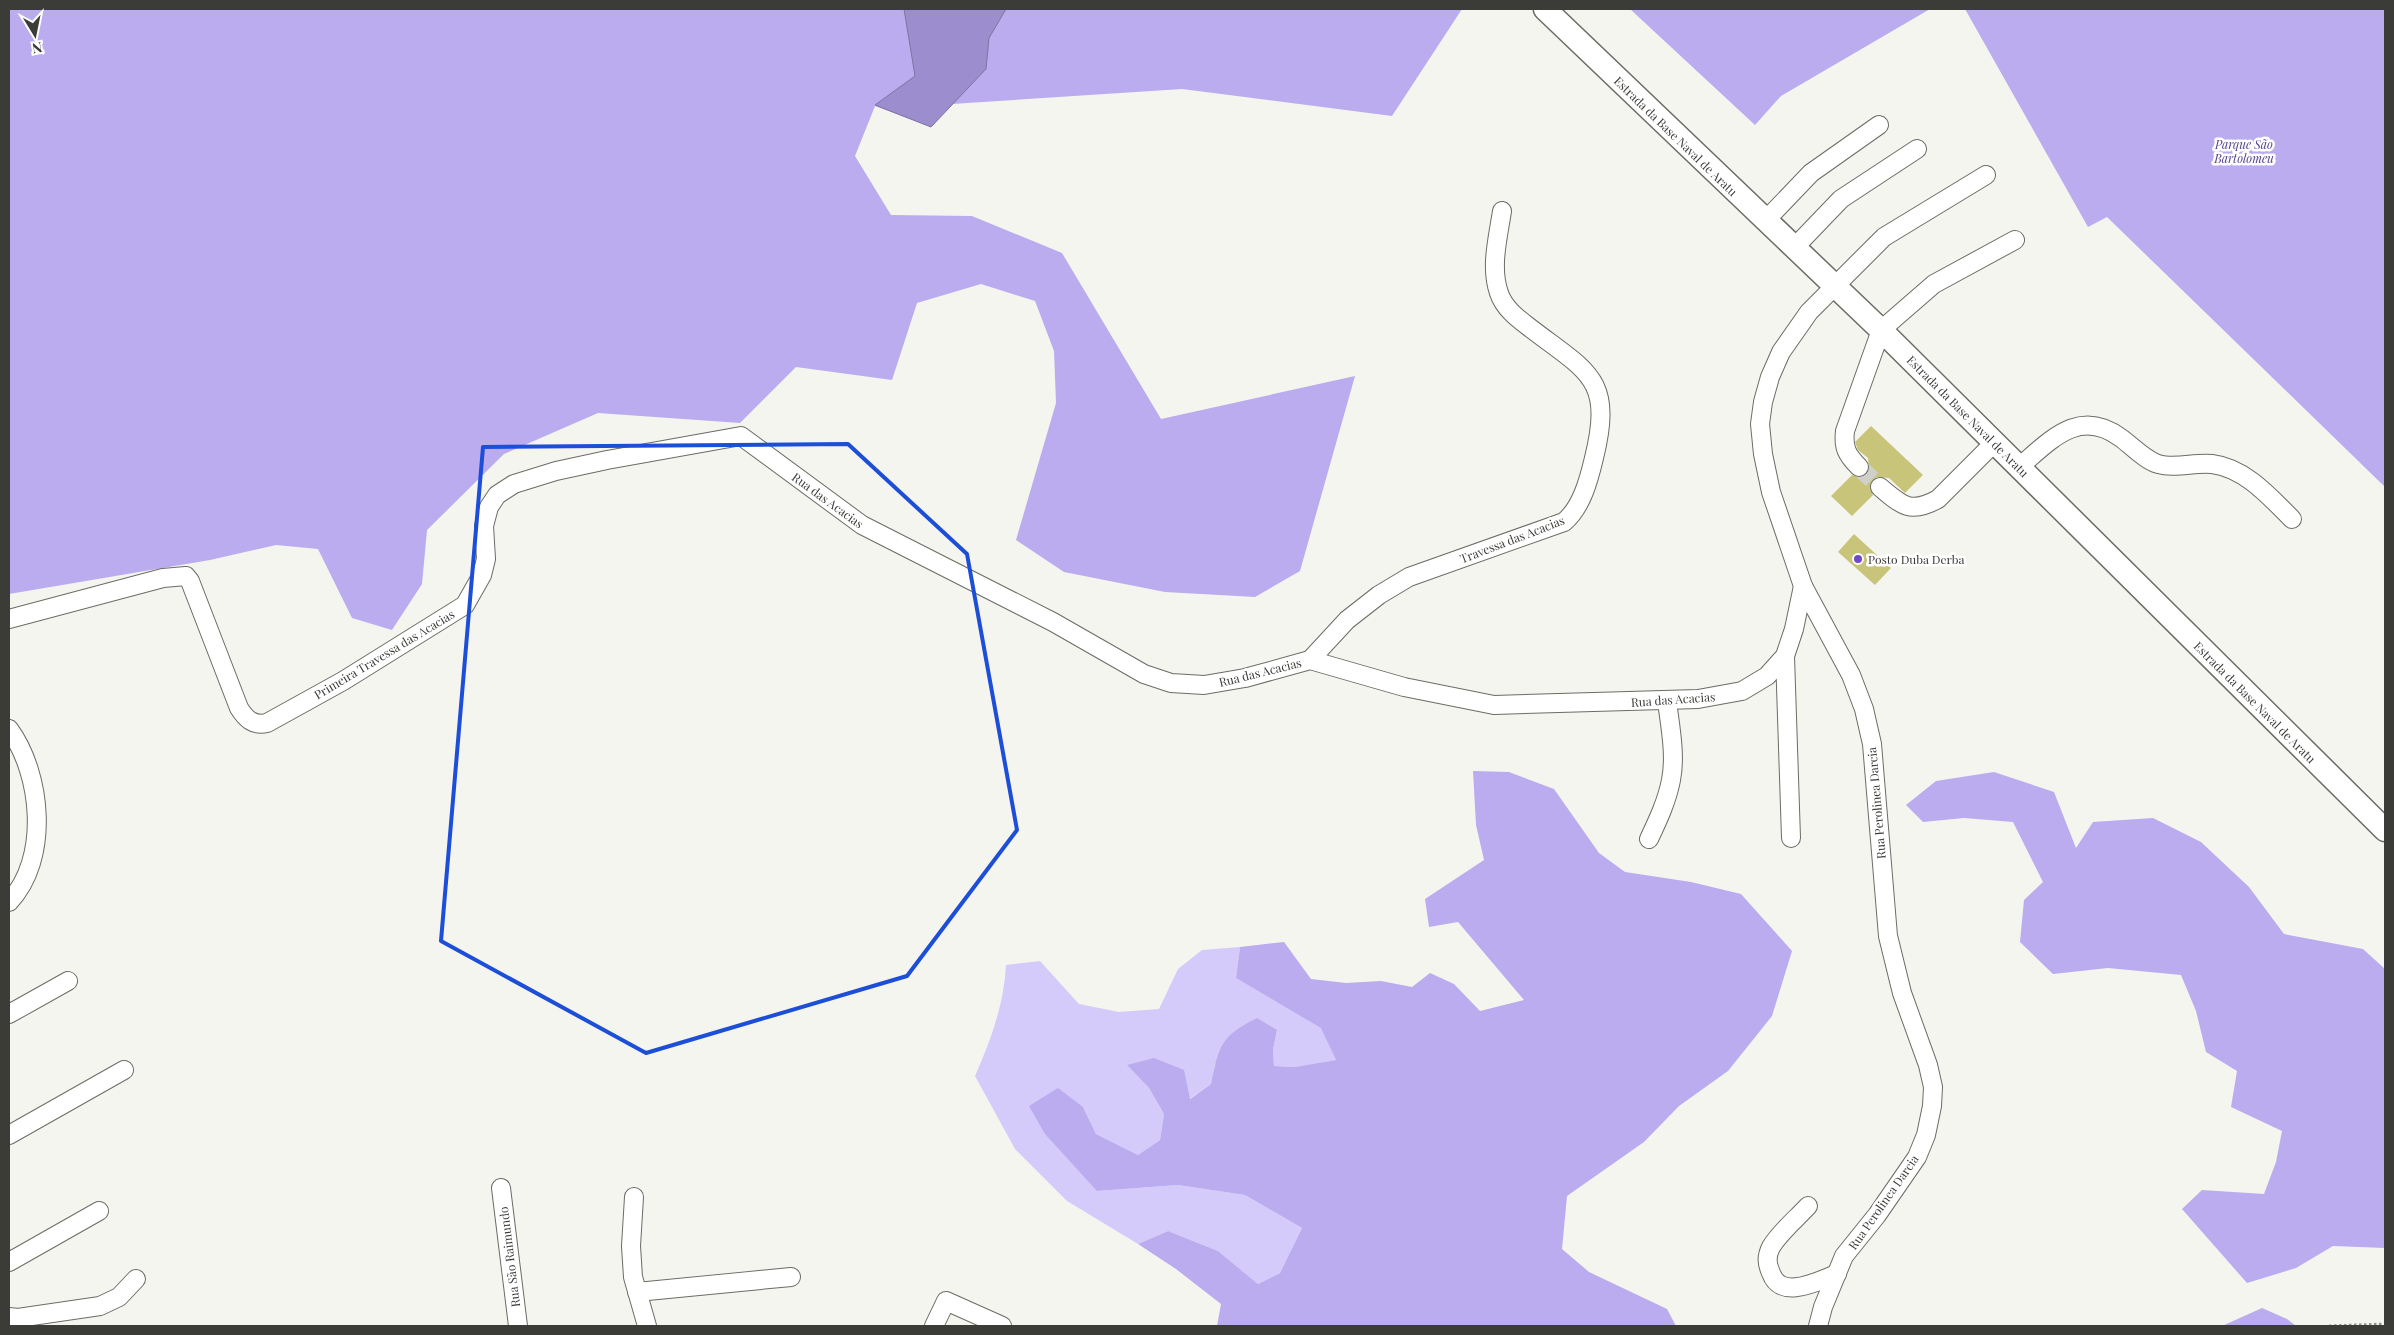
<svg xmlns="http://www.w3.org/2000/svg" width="2394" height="1335" viewBox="0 0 2394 1335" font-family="'Playfair Display',serif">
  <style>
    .green { fill: #d4cbfa }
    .forest { fill: #baacef }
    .water { fill: #9b8dce; stroke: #7e74a1 }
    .building { fill: #c8c47a }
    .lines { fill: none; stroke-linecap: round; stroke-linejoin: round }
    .minor-tunnel { stroke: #d0d0ca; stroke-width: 18; stroke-dasharray: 18 9; stroke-linecap: butt }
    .minor-casing { stroke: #6c6c66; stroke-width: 20 }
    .major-casing { stroke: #6c6c66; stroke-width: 25 }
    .path { stroke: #91918d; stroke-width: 3; stroke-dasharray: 2.5 2.5; stroke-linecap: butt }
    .minor { stroke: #fff; stroke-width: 18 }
    .major { stroke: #fff; stroke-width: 22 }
    .marked { fill: none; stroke: #1d4ed8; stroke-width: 4; stroke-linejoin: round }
    .poi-dot { fill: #704ac3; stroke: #fff; stroke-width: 2 }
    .labels { text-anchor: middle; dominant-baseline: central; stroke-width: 5; stroke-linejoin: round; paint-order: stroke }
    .street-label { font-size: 12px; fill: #3b3b38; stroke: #fff }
    .park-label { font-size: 12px; font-style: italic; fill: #574290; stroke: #fff }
    .poi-label { font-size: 12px; fill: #3b3b38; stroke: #fff; text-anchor: start }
  </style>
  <rect width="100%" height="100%" fill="#f5f5ef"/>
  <!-- green -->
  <path class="green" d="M 1240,947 L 1236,978 L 1322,1028 L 1336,1060 L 1294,1067 L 1274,1066 L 1273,1050 L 1277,1030 L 1215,1064 L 1211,1084 L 1189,1099 L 1127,1065 L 1149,1088 L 1164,1114 L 1160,1140 L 1138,1155 L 1096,1134 L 1083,1107 L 1097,1191 L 1178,1185 L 1245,1195 L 1302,1228 L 1280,1273 L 1258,1284 L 1218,1251 L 1168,1231 L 1138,1244 L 1067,1201 L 1015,1149 L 975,1076 C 991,1040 1004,1004 1006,965 L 1040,961 L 1079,1004 L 1119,1012 L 1159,1009 L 1178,969 L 1202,950 Z"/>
  <!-- forest -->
  <g class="forest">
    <polygon points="9,9 1462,9 1392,116 1182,89 952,104 931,127 875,106 855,156 891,215 972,216 1062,253 1161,419 1355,376 1300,571 1255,597 1165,592 1064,572 1016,540 1056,403 1054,351 1035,301 981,284 917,303 892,380 796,367 740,423 598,413 504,454 427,530 422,584 392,630 352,618 318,549 276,545 210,560 9,594"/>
    <polygon points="1630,9 1930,9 1781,96 1755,125"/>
    <polygon points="1965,9 2385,9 2385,487 2107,217 2088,227"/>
    <path d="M 1473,771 L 1509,772 L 1554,789 L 1599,853 L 1625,872 L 1691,882 L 1741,894 L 1792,951 L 1772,1016 L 1728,1071 L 1679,1106 L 1644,1142 L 1567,1196 L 1562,1249 L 1589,1272 L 1667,1309 L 1676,1326 L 1217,1326 L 1221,1304 L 1176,1269 L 1138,1244 L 1168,1231 L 1218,1251 L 1258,1284 L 1280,1273 L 1302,1228 L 1245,1195 L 1178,1185 L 1097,1191 L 1045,1134 L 1029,1106 L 1058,1088 L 1083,1107 L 1096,1134 L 1138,1155 L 1160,1140 L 1164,1114 L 1149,1088 L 1127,1065 L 1154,1058 L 1184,1070 L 1190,1099 L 1211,1084 C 1219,1045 1221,1036 1257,1018 L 1277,1030 L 1273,1050 L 1274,1066 L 1294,1067 L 1336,1060 L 1321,1028 L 1236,978 L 1240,947 L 1284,942 L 1311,979 L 1346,983 L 1381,981 L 1412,987 L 1430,973 L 1454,984 L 1480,1011 L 1524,1000 L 1458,922 L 1429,927 L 1425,899 L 1484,860 L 1476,825 Z"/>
    <polygon points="1994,772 2054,792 2076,848 2093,822 2153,818 2201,842 2249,887 2284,934 2363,949 2385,969 2385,1248 2333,1246 2296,1268 2247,1283 2182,1209 2202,1190 2264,1194 2276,1162 2282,1131 2231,1107 2237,1071 2206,1052 2196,1011 2181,975 2108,968 2053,974 2020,942 2024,900 2043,882 2013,822 1964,818 1923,822 1906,805 1936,781"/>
    <polygon points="2262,1308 2287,1319 2296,1326 2222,1326"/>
  </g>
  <!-- water -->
  <polygon class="water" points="904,9 1006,9 989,38 986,69 931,127 875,105 915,76"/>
  <!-- building -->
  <g class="building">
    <polygon points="1871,426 1923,475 1905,493 1889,478 1876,477 1870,485 1873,495 1852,516 1831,496 1852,475 1861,477 1869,470 1868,458 1858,450 1855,442"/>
    <polygon points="1854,534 1891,568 1875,585 1838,552"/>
  </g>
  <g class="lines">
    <!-- minor-tunnel -->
    <polyline class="minor-tunnel" points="1859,467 1880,487"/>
    <defs>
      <g id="minor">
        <polyline points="1765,221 1811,173 1879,125"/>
        <polyline points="1794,248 1841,199 1917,149"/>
        <path d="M 1859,467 C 1847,455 1843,448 1845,431 L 1881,330 L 1934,284 L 2015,240"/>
        <path d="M 2019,467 C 2051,440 2079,407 2121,438 C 2132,446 2145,460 2158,464 C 2175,469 2195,462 2212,464 C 2245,468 2270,497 2292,519"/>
        <path d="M 1880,487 C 1902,506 1911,514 1938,499 L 1995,442"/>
        <path d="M 9,619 L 163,578 L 186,576 L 190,581 L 239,708 C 246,719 253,726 267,723 L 343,681 L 465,605 L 482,575 L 486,559 L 484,526 L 489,507 L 497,495 L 514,484 L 556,471 L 607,460 L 741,436 L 862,525 L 1053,622 L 1144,674 L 1171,683 L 1204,685 L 1245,678 L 1310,660 L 1404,687 L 1494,705 L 1698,699 L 1742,691 L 1767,676 L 1785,656 L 1794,629 L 1803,586"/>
        <polyline points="1785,656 1791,838"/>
        <path d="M 1310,660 L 1347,620 L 1379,595 L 1409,577 L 1564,522 C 1582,507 1589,479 1594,458 C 1614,377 1587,372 1529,327 C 1517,318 1504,308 1499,293 C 1490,267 1498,238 1502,211"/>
        <path d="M 9,729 C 42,774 50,859 9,902"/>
        <path d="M 1649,839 C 1658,820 1667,801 1671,780 C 1676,755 1670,726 1667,701"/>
        <polyline points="9,1014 68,981"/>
        <polyline points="9,1135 124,1070"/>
        <polyline points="501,1188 518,1326"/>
        <polyline points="634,1197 631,1246 633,1277 647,1326"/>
        <path d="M 1808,1206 C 1796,1219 1780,1232 1771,1247 C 1766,1257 1767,1264 1771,1273 C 1781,1301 1818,1281 1837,1274"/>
        <polyline points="9,1262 99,1211"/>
        <polyline points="637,1292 791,1277"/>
        <polyline points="9,1317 18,1318 100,1306 119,1297 136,1279"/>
        <polyline points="934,1326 946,1301 1002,1326"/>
        <polyline points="1818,1326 1823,1307 1844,1256 1877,1215 1917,1157 1926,1135 1932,1106 1933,1087 1928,1065 1902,993 1888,936 1872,744 1864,709 1851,675 1803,586 1771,492 1763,454 1760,424 1763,402 1770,377 1781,352 1809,312 1884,237 1986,175"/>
      </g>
      <polyline id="major" points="1545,9 1881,330 2385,830"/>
    </defs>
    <!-- minor casing -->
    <use href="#minor" class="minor-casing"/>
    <!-- major casing -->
    <use href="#major" class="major-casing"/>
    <!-- path -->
    <polyline class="path" points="2329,1326 2385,1324"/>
    <!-- minor -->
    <use href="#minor" class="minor"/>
    <!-- major -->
    <use href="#major" class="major"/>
  </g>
  <!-- marked area -->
  <path class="marked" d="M 848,444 L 967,554 L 1017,830 L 907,976 L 646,1053 L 441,941 L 483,447 Z"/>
  <!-- markers -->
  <circle class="poi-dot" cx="1858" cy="559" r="5"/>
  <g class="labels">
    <!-- street labels -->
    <g class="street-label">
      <text transform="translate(1676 136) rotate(44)">Estrada da Base Naval de Aratu</text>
      <text transform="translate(1968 416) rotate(45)">Estrada da Base Naval de Aratu</text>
      <text transform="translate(828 500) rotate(36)">Rua das Acacias</text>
      <text transform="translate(1512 539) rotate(-21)">Travessa das Acacias</text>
      <text transform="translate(384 654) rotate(-31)">Primeira Travessa das Acacias</text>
      <text transform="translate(1260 672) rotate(-14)">Rua das Acacias</text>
      <text transform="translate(1673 699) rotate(-4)">Rua das Acacias</text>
      <text transform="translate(2255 702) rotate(45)">Estrada da Base Naval de Aratu</text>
      <text transform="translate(1876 803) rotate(-95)">Rua Perolinea Darcia</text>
      <text transform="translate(1883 1202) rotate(-55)">Rua Perolinea Darcia</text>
      <text transform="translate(509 1257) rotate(-97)">Rua São Raimundo</text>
    </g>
    <!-- park labels -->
    <g class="park-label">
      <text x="2244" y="144">Parque São<tspan x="2244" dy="14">Bartolomeu</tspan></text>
    </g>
    <!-- poi labels -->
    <g class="poi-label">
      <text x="1868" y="559">Posto Duba Derba</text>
    </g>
  </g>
  <!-- border -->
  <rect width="2394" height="1335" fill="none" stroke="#3b3b38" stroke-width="20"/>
  <!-- north arrow -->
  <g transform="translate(35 35) rotate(170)" stroke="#ffffff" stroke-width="4" paint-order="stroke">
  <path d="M0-4L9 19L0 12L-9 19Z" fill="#3b3b38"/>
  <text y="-8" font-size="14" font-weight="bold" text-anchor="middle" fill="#3b3b38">N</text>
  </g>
</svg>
